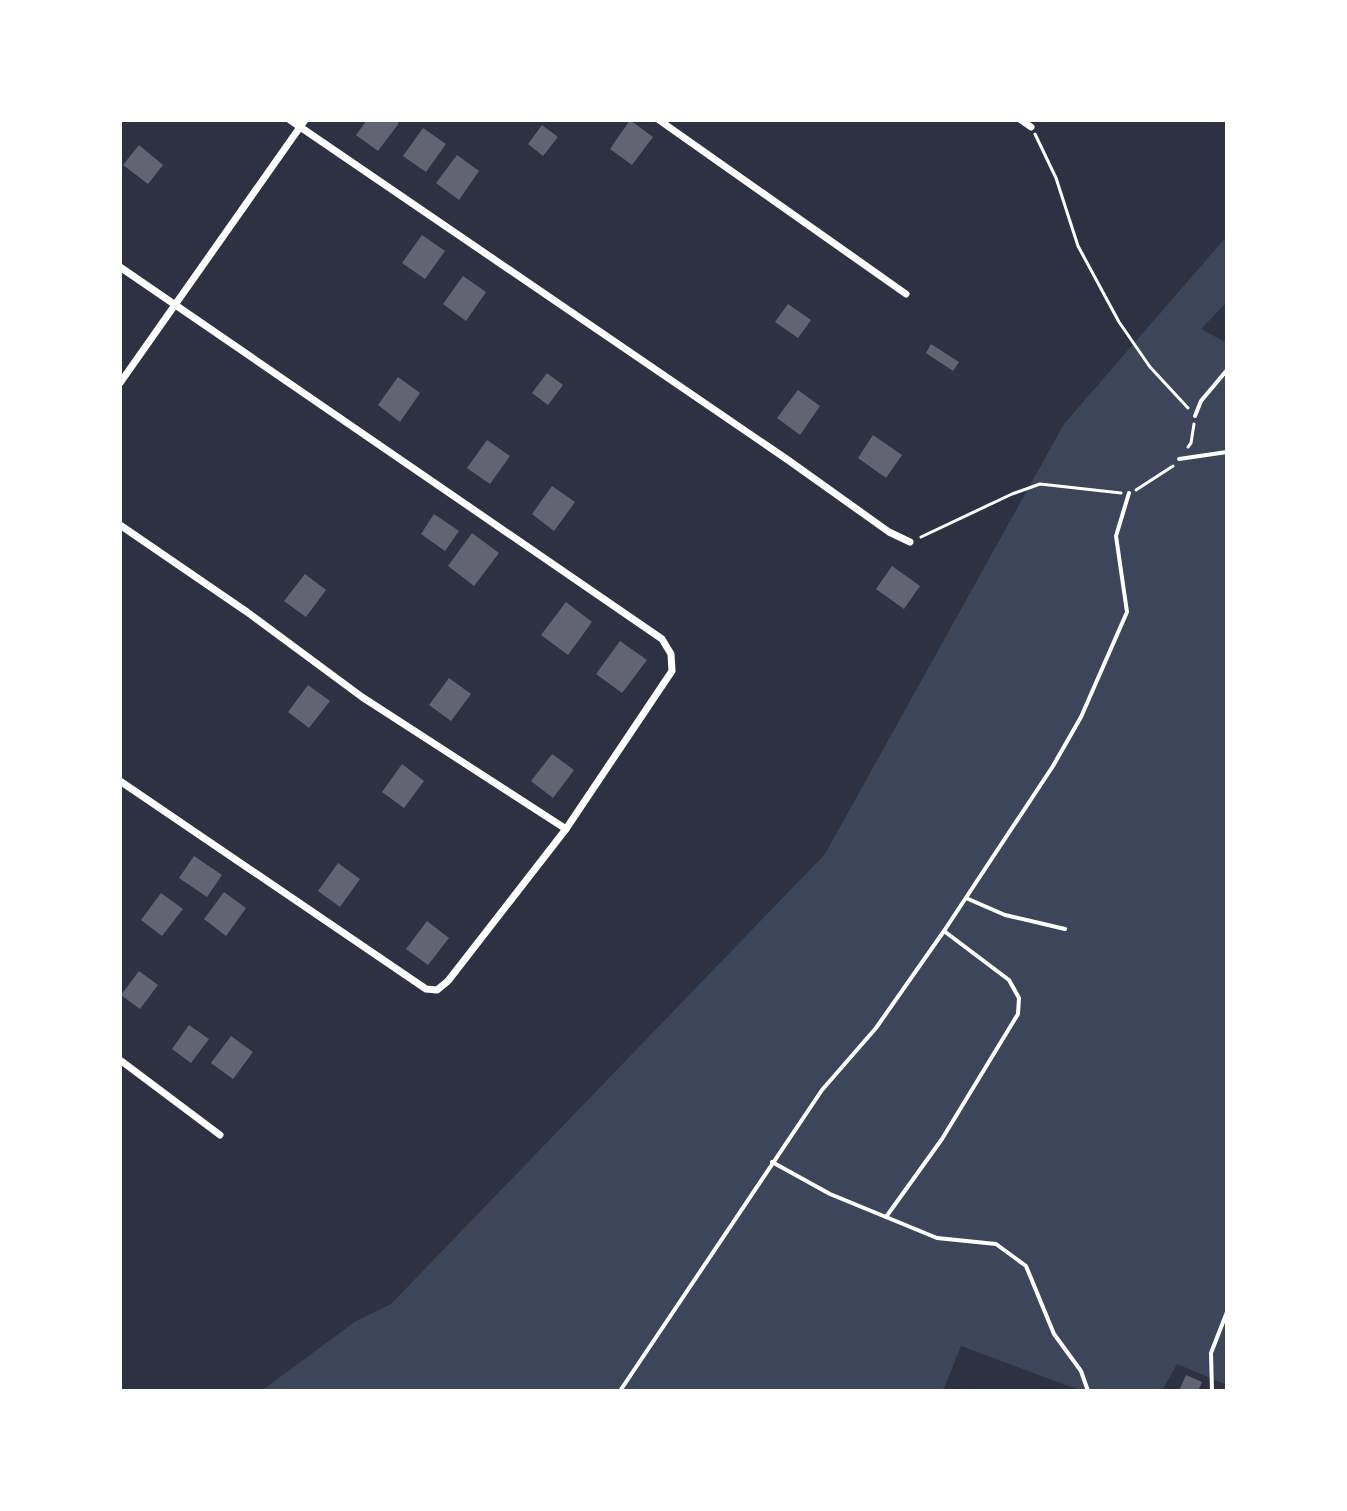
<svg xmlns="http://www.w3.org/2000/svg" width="1347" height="1511" viewBox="0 0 1347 1511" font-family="'Source Sans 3',sans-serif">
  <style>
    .green { fill: #3c4559 }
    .building { fill: #626471 }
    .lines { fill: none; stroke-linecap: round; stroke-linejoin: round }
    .path { stroke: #fff; stroke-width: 3 }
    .service { stroke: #fff; stroke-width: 4 }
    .minor { stroke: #fff; stroke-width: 7 }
  </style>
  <rect width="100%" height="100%" fill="#2d3142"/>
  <!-- green -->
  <polygon class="green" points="1227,236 1227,302 1201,329 1227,343 1227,1385 1177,1364 1162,1391 1082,1391 961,1346 943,1391 261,1391 356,1321 391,1304 825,854 1064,424"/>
  <!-- building -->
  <g class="building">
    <polygon points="367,120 394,120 399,123 378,151 356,135"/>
    <polygon points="630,120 653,137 632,165 610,149"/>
    <polygon points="542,125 558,137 543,156 528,144"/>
    <polygon points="423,128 446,144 426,172 403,156"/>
    <polygon points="139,145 163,165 148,184 123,165"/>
    <polygon points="457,155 479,171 459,200 436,183"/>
    <polygon points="422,235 445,251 425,279 402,263"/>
    <polygon points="463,276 486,292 466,321 443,304"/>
    <polygon points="788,304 811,320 798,338 775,322"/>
    <polygon points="931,344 959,362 953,371 926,353"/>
    <polygon points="547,373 563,385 548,405 532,393"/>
    <polygon points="398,377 420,393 400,422 378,405"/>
    <polygon points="798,390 820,406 800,435 777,418"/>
    <polygon points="873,435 902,455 886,478 858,458"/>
    <polygon points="487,440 510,456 490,484 467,468"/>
    <polygon points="552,486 575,502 554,531 532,514"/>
    <polygon points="434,514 459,531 445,551 421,534"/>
    <polygon points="472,533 499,553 474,586 448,566"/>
    <polygon points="892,566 920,586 904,609 876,589"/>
    <polygon points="305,574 326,590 306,617 284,601"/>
    <polygon points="566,602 592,622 568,655 541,635"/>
    <polygon points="620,641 647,660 622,693 596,674"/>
    <polygon points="449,678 471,694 451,721 429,705"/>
    <polygon points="308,685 330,701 309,728 288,712"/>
    <polygon points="552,754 574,770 553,798 531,781"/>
    <polygon points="402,764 424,781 404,808 382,792"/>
    <polygon points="194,856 222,875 207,897 179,878"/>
    <polygon points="338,863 360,879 340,907 318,891"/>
    <polygon points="224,892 246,908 226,936 204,919"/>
    <polygon points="161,893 183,909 162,936 141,920"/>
    <polygon points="427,921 449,938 428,965 406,949"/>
    <polygon points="139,971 158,985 140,1009 121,995"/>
    <polygon points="189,1025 209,1039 191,1063 172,1049"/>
    <polygon points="231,1036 253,1052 233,1079 211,1063"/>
    <polygon points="1186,1375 1202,1382 1198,1391 1179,1391"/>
  </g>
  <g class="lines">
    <!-- path -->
    <g class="path">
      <polyline points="1035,134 1056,178 1078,246 1119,322 1150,367 1188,408"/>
      <polyline points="1188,447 1191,443 1194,424"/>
      <polyline points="1136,490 1173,466"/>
      <polyline points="921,537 1012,494 1040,484 1121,493"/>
    </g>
    <!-- service -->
    <g class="service">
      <polyline points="1195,416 1201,401 1227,370"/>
      <polyline points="1179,459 1227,452"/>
      <polyline points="966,898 1005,915 1065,929"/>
      <polyline points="772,1162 830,1194 937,1238 996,1244 1026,1266 1054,1334 1081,1371 1088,1391"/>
      <polyline points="886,1217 942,1139 1018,1014 1019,998 1009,980 944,931"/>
      <polyline points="620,1391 822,1090 876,1028 944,931 1053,766 1081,717 1127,612 1116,536 1129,493"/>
      <polyline points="1212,1391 1211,1353 1227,1312"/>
    </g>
    <!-- minor -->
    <g class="minor">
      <polyline points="290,120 788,460 889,532 910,542"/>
      <polyline points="659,120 906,294"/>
      <polyline points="1021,120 1031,127"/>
      <polyline points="120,267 662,639 671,654 672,671 566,829 448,981 437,990 426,989 120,781"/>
      <polyline points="120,383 305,120"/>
      <polyline points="120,525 247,612 362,697 566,829"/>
      <polyline points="120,1060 220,1135"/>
    </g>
  </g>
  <!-- border -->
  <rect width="1347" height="1511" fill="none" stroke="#ffffff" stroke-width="244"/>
</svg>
